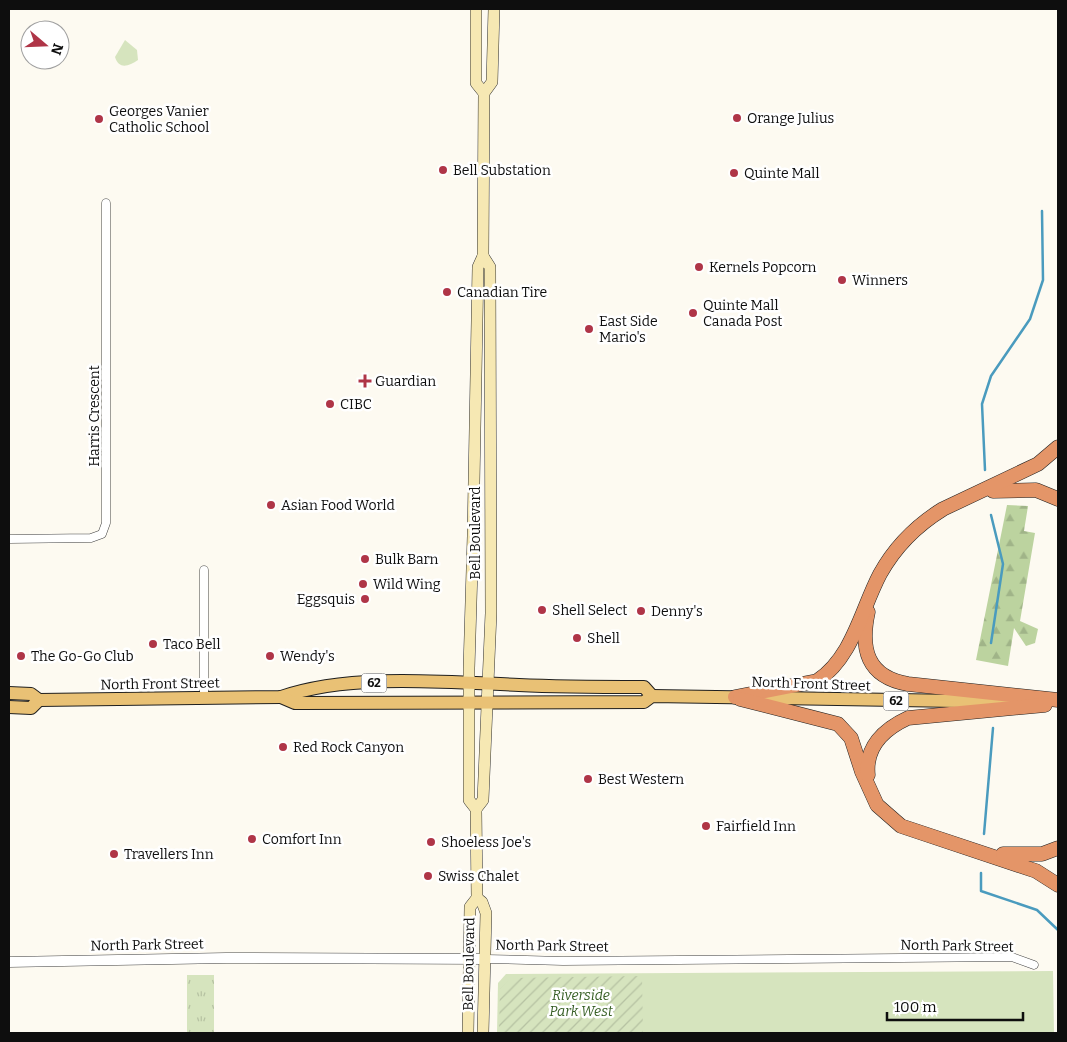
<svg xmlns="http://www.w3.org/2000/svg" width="1067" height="1042" viewBox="0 0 1067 1042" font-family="Bitter,serif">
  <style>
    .grass { fill: url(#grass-tufts) }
    .forest { fill: url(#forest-firs) }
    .park { fill: #d6e4be }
    .garden { fill: url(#garden-furrows) }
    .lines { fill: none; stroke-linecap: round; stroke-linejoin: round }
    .stream { stroke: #4a9bbe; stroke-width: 2.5 }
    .minor-casing { stroke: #414141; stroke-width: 9 }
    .tertiary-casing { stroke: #414141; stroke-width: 11 }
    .secondary-casing { stroke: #303030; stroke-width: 12 }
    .primary-casing { stroke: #1f1f1f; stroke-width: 14 }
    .motorway-casing { stroke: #1f1f1f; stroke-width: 15 }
    .minor { stroke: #fff; stroke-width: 8 }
    .tertiary { stroke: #fff; stroke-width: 10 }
    .secondary { stroke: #f6e8b3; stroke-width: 11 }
    .primary { stroke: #e9c175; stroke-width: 12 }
    .motorway { stroke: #e49568; stroke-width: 14 }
    .poi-dot { fill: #af3547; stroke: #fff; stroke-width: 2 }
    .labels { text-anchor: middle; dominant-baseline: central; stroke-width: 5; stroke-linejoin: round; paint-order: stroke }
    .shield { fill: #fff; stroke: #565656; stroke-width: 1 }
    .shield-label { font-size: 12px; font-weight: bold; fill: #0e0e0e }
    .poi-label { font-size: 14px; fill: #0e0e0e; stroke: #fff; text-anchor: start }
    .street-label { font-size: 14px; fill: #0e0e0e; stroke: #fff }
    .park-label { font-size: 14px; font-style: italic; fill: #375f25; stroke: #fff }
  </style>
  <defs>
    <pattern id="grass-tufts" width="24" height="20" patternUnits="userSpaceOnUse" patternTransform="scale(1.25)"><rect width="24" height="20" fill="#d6e4be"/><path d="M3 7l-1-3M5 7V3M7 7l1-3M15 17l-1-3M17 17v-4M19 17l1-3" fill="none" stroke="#b6c2a2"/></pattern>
    <pattern id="forest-firs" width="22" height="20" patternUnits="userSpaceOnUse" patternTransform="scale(1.25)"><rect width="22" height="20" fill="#bcd39f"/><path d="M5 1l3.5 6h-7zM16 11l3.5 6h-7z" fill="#a0b488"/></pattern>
    <pattern id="garden-furrows" width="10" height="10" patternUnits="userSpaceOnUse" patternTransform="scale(1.25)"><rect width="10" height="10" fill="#d6e4be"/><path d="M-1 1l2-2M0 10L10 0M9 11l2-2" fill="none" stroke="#b6c2a2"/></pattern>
  </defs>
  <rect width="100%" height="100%" fill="#fdfaf1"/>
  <!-- grass -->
  <rect class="grass" x="187" y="975" width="27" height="58"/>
  <!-- forest -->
  <polygon class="forest" points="1007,505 1028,506 1024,531 1035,533 1020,621 1038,629 1035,643 1026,646 1014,628 1008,666 976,660"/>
  <!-- park -->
  <g class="park">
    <path d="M 125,40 L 137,50 L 138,60 C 129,66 119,70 115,57 Z"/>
    <polygon points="1053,971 1054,1033 497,1033 498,983 506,974"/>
  </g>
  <!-- garden -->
  <polygon class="garden" points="642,976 643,1033 499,1033 500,989 512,978"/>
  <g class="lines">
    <!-- stream -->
    <g class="stream">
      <polyline points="985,470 982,404 991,376 1030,319 1043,280 1042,211"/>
      <polyline points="991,515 1003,564 991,643"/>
      <polyline points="984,834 993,728"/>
      <polyline points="981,873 981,891 1037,910 1058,930"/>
    </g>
    <defs>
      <g id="minor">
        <polyline points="9,539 91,538 102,534 106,523 106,203"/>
        <polyline points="204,698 204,570"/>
        <polyline points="486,959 563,961 1012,957 1034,965"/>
      </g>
      <polyline id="tertiary" points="9,962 226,958 486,959"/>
      <g id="secondary">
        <polyline points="476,9 476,83 484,93"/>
        <polyline points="476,809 483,800 491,613 490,267 483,256"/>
        <polyline points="477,898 482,902 486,913 483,1033"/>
        <polyline points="468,1033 470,907 477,898 476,809 469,800 469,668 473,536 478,267 483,256 484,93 492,82 494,9"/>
      </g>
      <g id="primary">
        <path d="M 9,693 L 31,694 L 39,700 L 281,697 C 350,673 446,682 519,685 C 560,687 602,687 644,687 L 652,696"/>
        <polyline points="281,697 295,703 644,702 652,696 1021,702"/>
        <polyline points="9,707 31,708 39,700"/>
      </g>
      <g id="motorway">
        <polyline points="993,491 1036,490 1058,499"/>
        <path d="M 868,612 C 860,649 867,677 908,684 L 1058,700"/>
        <path d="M 735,697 L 817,681 C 853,657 861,610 880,574 C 895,547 917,525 943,509 L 1038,464 L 1058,447"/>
        <polyline points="740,699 838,724 851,738 862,772 877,805 901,826 1036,871 1058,885"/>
        <path d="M 868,775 C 865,747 884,729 908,718 L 1045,705"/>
        <polyline points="1003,854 1042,854 1058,848"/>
      </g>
    </defs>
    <!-- minor casing -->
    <use href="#minor" class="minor-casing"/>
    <!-- tertiary casing -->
    <use href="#tertiary" class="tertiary-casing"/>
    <!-- secondary casing -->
    <use href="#secondary" class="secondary-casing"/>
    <!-- primary casing -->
    <use href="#primary" class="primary-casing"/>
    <!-- motorway casing -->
    <use href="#motorway" class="motorway-casing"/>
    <!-- minor -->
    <use href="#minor" class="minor"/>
    <!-- tertiary -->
    <use href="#tertiary" class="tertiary"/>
    <!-- secondary -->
    <use href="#secondary" class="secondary"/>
    <!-- primary -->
    <use href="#primary" class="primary"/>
    <!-- motorway -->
    <use href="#motorway" class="motorway"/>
  </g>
  <!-- markers -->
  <g class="poi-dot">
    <circle cx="737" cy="118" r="5"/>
    <circle cx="99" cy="119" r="5"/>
    <circle cx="443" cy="170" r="5"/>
    <circle cx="734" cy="173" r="5"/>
    <circle cx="699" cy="267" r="5"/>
    <circle cx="842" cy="280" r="5"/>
    <circle cx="447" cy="292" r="5"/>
    <circle cx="693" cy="313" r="5"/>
    <circle cx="589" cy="329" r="5"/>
    <path d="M362.5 373.5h5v5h5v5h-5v5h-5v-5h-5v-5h5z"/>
    <circle cx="330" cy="404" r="5"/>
    <circle cx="271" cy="505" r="5"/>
    <circle cx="365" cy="559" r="5"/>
    <circle cx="363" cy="584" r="5"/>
    <circle cx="365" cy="599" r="5"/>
    <circle cx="542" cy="610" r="5"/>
    <circle cx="641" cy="611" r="5"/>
    <circle cx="577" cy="638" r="5"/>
    <circle cx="153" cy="644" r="5"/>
    <circle cx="21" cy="656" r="5"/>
    <circle cx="270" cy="656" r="5"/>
    <circle cx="283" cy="747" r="5"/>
    <circle cx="588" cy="779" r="5"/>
    <circle cx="706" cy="826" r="5"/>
    <circle cx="252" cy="839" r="5"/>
    <circle cx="431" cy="842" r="5"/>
    <circle cx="114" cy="854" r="5"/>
    <circle cx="428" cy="876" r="5"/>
  </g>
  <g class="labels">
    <!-- shield labels -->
    <g class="shield">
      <rect x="361.5" y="673.5" width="25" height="19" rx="4"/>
      <rect x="883.5" y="691.5" width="25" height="19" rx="4"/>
    </g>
    <g class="shield-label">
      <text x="374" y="683">62</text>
      <text x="896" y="701">62</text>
    </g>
    <!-- poi labels -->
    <g class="poi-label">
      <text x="109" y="111">Georges Vanier<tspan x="109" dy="16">Catholic School</tspan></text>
      <text x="747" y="118">Orange Julius</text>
      <text x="453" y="170">Bell Substation</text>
      <text x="744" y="173">Quinte Mall</text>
      <text x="709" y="267">Kernels Popcorn</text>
      <text x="852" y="280">Winners</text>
      <text x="457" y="292">Canadian Tire</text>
      <text x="703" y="305">Quinte Mall<tspan x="703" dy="16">Canada Post</tspan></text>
      <text x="599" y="321">East Side<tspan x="599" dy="16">Mario's</tspan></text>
      <text x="375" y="381">Guardian</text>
      <text x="340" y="404">CIBC</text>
      <text x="281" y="505">Asian Food World</text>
      <text x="375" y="559">Bulk Barn</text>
      <text x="373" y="584">Wild Wing</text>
      <text x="355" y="599" text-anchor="end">Eggsquis</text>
      <text x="552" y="610">Shell Select</text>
      <text x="651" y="611">Denny's</text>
      <text x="587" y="638">Shell</text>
      <text x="163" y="644">Taco Bell</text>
      <text x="31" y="656">The Go-Go Club</text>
      <text x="280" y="656">Wendy's</text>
      <text x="293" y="747">Red Rock Canyon</text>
      <text x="598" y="779">Best Western</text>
      <text x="716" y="826">Fairfield Inn</text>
      <text x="262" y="839">Comfort Inn</text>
      <text x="441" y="842">Shoeless Joe's</text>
      <text x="124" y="854">Travellers Inn</text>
      <text x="438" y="876">Swiss Chalet</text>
    </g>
    <!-- street labels -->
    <g class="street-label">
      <text transform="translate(94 416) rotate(-90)">Harris Crescent</text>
      <text transform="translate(475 533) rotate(-90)">Bell Boulevard</text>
      <text transform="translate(160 684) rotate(-1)">North Front Street</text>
      <text transform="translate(811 684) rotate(2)">North Front Street</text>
      <text transform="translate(147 945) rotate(-1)">North Park Street</text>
      <text transform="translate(552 946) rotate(1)">North Park Street</text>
      <text transform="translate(957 946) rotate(1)">North Park Street</text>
      <text transform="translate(469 964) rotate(-89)">Bell Boulevard</text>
    </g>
    <!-- park labels -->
    <g class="park-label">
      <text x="581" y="995">Riverside<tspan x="581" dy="16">Park West</tspan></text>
    </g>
  </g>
  <!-- border -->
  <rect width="1067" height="1042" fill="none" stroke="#0e0e0e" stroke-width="20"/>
  <!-- north arrow -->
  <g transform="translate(45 45) rotate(109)"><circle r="24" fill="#ffffff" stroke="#9f9f9f"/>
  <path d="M0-4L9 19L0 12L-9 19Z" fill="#af3547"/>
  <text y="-8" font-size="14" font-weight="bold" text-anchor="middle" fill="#0e0e0e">N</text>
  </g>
  <!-- scale -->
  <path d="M887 1012v8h136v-8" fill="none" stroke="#0e0e0e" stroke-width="2.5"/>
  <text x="894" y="1012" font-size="15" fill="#0e0e0e" stroke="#ffffff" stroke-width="4" paint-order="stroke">100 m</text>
</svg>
